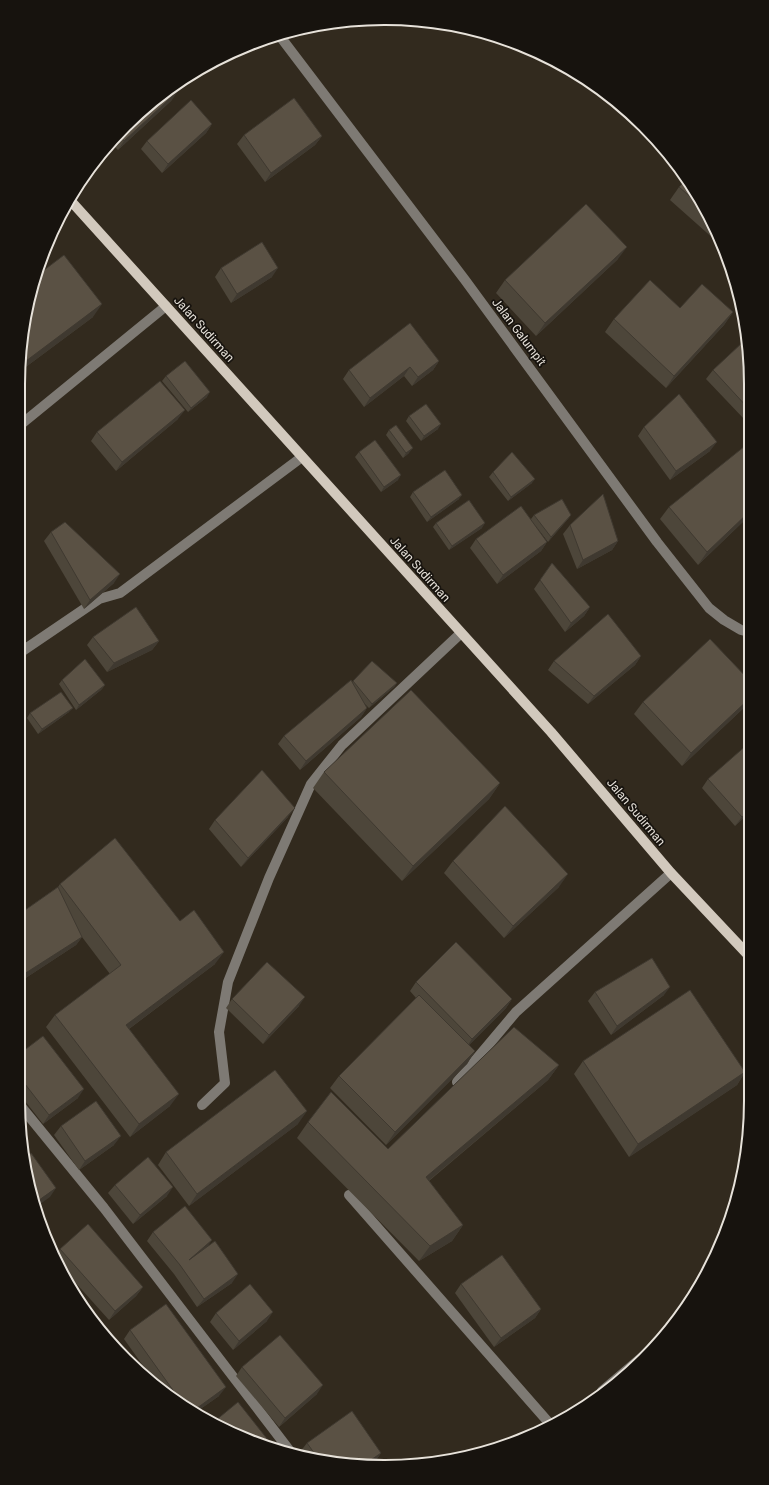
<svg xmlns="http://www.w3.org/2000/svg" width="769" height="1485" viewBox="0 0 769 1485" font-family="Roboto,sans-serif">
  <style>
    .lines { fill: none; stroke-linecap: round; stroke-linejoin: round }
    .minor { stroke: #7e7a74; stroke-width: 10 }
    .major { stroke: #d2c9bd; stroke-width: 10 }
    .wall { fill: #4d463a }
    .shaded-wall { fill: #3f3930 }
    .building { fill: #5a5144; stroke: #3f3930 }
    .labels { text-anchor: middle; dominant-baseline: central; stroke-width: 3.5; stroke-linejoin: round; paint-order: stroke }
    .street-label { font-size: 12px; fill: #e7e2da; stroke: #17130e }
    .rim { fill: none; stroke: #e7e2da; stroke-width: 2 }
  </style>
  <rect width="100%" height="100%" fill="#322a1e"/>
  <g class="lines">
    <!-- minor -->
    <g class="minor">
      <polyline points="279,35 465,280 657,542 709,608 724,620 741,630 749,632"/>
      <polyline points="19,426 166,306"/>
      <polyline points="18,654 99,599 120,593 302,457"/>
      <polyline points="457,1082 516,1012 671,873"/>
      <polyline points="19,1104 104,1208 293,1455"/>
      <polyline points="202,1105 225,1083 219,1032 228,982 269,878 311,784 342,745 460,634"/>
      <polyline points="349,1195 550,1424"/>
      <polyline points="602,1391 648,1352"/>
    </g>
    <!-- major -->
    <polyline class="major" points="70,200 551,732 671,873 750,957"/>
  </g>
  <!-- wall -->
  <g class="wall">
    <polygon points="172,100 118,150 111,143 143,109"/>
    <polygon points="212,124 206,133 162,173 141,149 147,141"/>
    <polygon points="244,135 322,136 315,145 265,182 237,144"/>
    <polygon points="686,180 723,244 724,248 670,200 679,187"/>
    <polygon points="618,259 536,336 496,293 505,280"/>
    <polygon points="221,268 272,277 231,303 215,277"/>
    <polygon points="31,289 93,317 19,372 19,361"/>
    <polygon points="680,308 733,312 724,325 666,388 605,332 614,319"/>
    <polygon points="748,348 748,417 745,420 706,379 713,370"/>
    <polygon points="439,361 433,370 412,386 404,376 364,407 343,379 349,370"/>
    <polygon points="166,376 207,397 188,412 162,381"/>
    <polygon points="409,416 438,429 421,441 406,421"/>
    <polygon points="178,419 116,471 91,441 97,432"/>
    <polygon points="644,427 710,451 670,480 638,436"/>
    <polygon points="389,430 409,453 403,458 386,435"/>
    <polygon points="748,448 748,517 698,565 660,519 669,507"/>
    <polygon points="359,452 398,480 381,492 355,457"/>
    <polygon points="493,472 532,483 508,501 489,477"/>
    <polygon points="413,492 459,499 427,522 410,497"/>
    <polygon points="534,515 571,515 568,519 548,542 535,525 547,542 541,551 497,584 470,548 476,539 531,519"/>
    <polygon points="436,523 482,528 449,550 433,527"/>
    <polygon points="570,525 618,541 612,550 577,569 563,534"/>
    <polygon points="51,532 114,583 84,609 44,541"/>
    <polygon points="552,563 590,607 584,616 565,632 534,589"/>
    <polygon points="93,637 159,641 152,650 107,672 87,645"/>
    <polygon points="641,656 635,665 588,704 548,670 554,661"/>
    <polygon points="62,680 105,685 101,690 76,710 59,684"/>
    <polygon points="749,680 749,703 682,766 634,714 643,702"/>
    <polygon points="353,681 397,683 394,687 369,708 363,702 367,708 361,717 300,770 278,744 284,736 352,682"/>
    <polygon points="69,712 38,734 27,718 30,713"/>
    <polygon points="324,772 500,783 489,799 402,881 313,788"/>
    <polygon points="708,779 749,813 735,826 702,788"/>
    <polygon points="288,817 241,867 209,829 215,820"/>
    <polygon points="453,861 559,887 504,938 444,873"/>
    <polygon points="60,884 180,921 215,964 129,1029 170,1106 130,1137 46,1027 55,1015 110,974 82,937 76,945 18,983 18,915 58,887"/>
    <polygon points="416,982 512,999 506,1008 469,1045 475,1051 467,1064 386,1145 330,1088 339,1076 416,998 410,991"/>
    <polygon points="595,992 664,995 611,1035 588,1001"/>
    <polygon points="232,999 299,1006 263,1044 226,1008"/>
    <polygon points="18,1055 78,1098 43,1124 18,1092"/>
    <polygon points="583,1061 745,1072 737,1085 629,1157 574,1074"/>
    <polygon points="559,1065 548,1080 429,1181 463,1225 452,1241 419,1261 297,1138 308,1122 388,1149"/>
    <polygon points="298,1124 189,1206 158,1165 166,1152"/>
    <polygon points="61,1126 114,1145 79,1170 54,1135"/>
    <polygon points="115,1185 167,1196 133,1224 108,1193"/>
    <polygon points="153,1232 207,1247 232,1283 197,1307 174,1274 147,1241"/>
    <polygon points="60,1249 143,1287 136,1296 109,1320 65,1271 56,1254"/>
    <polygon points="461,1284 541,1309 535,1318 494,1347 455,1293"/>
    <polygon points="216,1313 267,1321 233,1350 210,1322"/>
    <polygon points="130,1330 219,1396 196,1412 181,1405 151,1377 124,1339"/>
    <polygon points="242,1367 317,1394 279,1427 236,1376"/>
    <polygon points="307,1443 381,1453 374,1463 303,1456 300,1452"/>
  </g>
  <!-- shaded-wall -->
  <g class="shaded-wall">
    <polygon points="178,91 172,100 118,150 124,141"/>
    <polygon points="212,124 206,133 162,173 168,164"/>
    <polygon points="322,136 315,145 265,182 271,173"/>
    <polygon points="627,247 618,259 536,336 545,323"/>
    <polygon points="278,268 272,277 231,303 237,294"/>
    <polygon points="102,304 93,317 19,372 19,371 26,361"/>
    <polygon points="733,312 724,325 666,388 674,376"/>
    <polygon points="439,361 433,370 412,386 418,377"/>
    <polygon points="410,367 404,376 364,407 370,398"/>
    <polygon points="210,392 207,397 188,412 191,408"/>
    <polygon points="185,410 178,419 116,471 122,462"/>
    <polygon points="441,424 438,429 421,441 424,436"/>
    <polygon points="717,442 710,451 670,480 676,471"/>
    <polygon points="413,448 409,453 403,458 406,453"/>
    <polygon points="401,475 398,480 381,492 384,487"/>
    <polygon points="535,479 532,483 508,501 511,497"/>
    <polygon points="462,495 459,499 427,522 431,517"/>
    <polygon points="748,513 748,517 698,565 707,552"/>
    <polygon points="571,515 568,519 548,542 551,537"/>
    <polygon points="485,523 482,528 449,550 452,546"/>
    <polygon points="618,541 612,550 577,569 583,560"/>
    <polygon points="547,542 541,551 497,584 503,575"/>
    <polygon points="120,574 114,583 84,609 90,600"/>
    <polygon points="590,607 584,616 565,632 571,623"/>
    <polygon points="159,641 152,650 107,672 114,663"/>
    <polygon points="641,656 635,665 588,704 594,696"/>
    <polygon points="397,683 394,687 369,708 372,704"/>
    <polygon points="105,685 101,690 76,710 79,705"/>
    <polygon points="749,699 749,703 682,766 691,753"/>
    <polygon points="73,708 69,712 38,734 42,729"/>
    <polygon points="367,708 361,717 300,770 306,761"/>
    <polygon points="500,783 489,799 402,881 413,866"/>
    <polygon points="295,808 288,817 241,867 248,858"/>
    <polygon points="749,810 749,813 735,826 742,817"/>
    <polygon points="568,874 559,887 504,938 513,926"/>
    <polygon points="82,937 76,945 18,983 18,980 21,976"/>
    <polygon points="224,952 215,964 118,1037 126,1025"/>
    <polygon points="670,987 664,995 611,1035 617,1026"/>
    <polygon points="305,997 299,1006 263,1044 269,1035"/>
    <polygon points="512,999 506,1008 466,1048 472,1039"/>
    <polygon points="24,1006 18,1014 18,1010"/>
    <polygon points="475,1051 467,1064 386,1145 395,1132"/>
    <polygon points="559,1065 548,1080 415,1192 426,1177"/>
    <polygon points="745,1072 737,1085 629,1157 638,1144"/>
    <polygon points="84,1089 78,1098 43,1124 49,1115"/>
    <polygon points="179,1094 170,1106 130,1137 139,1124"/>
    <polygon points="307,1111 298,1124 189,1206 197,1194"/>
    <polygon points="121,1136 114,1145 79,1170 85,1161"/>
    <polygon points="173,1187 167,1196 133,1224 140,1215"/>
    <polygon points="56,1188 50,1197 36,1207 35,1203"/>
    <polygon points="463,1225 452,1241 419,1261 430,1246"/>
    <polygon points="212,1240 206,1249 182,1269 189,1260"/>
    <polygon points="238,1274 232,1283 197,1307 204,1299"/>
    <polygon points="143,1287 136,1296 109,1320 115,1311"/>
    <polygon points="541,1309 535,1318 494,1347 501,1338"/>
    <polygon points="273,1312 267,1321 233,1350 239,1341"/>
    <polygon points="323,1385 317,1394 279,1427 285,1418"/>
    <polygon points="226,1387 219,1396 196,1412 193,1411"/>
    <polygon points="381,1453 374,1463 368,1462"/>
  </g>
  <!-- building -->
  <g class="building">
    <polygon points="174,87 178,91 124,141 119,135 143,109"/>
    <polygon points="294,98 322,136 271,173 244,135"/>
    <polygon points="191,100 212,124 168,164 147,141"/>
    <polygon points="686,180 702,207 679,187"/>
    <polygon points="586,204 627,247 545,323 505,280"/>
    <polygon points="262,242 278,268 237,294 221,268"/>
    <polygon points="64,255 102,304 26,361 20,353 31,289 35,277"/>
    <polygon points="650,280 680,308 702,284 733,312 674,376 614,319"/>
    <polygon points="410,323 439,361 418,377 410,367 370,398 349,370"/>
    <polygon points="743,342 748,348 748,408 713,370"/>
    <polygon points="185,361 210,392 191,408 166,376"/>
    <polygon points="160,381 185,410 122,462 97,432"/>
    <polygon points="679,394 717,442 676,471 644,427"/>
    <polygon points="426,404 441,424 424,436 409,416"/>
    <polygon points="396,425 413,448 406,453 389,430"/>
    <polygon points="375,440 401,475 384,487 359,452"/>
    <polygon points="745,446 748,448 748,513 707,552 669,507"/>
    <polygon points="512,452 535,479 511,497 493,472"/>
    <polygon points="445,470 462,495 431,517 413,492"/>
    <polygon points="603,494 618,541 583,560 570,525"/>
    <polygon points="562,499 571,515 551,537 534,515"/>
    <polygon points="469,500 485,523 452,546 436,523"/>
    <polygon points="521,506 547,542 503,575 476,539"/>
    <polygon points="65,522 120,574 90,600 51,532"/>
    <polygon points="552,563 590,607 571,623 540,580"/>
    <polygon points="136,607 159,641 114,663 93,637"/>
    <polygon points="608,614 641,656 594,696 554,661"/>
    <polygon points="710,639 749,680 749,699 691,753 643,702"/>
    <polygon points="85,659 105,685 79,705 62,680"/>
    <polygon points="372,661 397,683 372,704 353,681"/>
    <polygon points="351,680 367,708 306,761 284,736"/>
    <polygon points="411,690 500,783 413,866 324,772"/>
    <polygon points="61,692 73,708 42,729 30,713"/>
    <polygon points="749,743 749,810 742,817 708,779"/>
    <polygon points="262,770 295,808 248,858 215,820"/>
    <polygon points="505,806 568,874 513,926 453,861"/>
    <polygon points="115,838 180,921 194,910 224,952 126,1025 179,1094 139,1124 55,1015 121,965 60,884"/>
    <polygon points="58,887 82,937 21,976 18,973 18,915"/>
    <polygon points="456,942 512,999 472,1039 416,982"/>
    <polygon points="652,958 670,987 617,1026 595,992"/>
    <polygon points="267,962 305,997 269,1035 232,999"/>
    <polygon points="690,990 745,1072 638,1144 583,1061"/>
    <polygon points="419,995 475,1051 395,1132 339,1076"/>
    <polygon points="18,998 24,1006 18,1010"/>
    <polygon points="514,1027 559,1065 426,1177 463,1225 430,1246 308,1122 331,1092 388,1149"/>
    <polygon points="43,1036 84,1089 49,1115 18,1075 18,1055"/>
    <polygon points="275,1070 307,1111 197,1194 166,1152"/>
    <polygon points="96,1101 121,1136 85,1161 61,1126"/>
    <polygon points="31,1153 56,1188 35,1203 27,1155"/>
    <polygon points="148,1157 173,1187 140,1215 115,1185"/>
    <polygon points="185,1206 212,1240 189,1260 215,1241 238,1274 204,1299 180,1265 153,1232"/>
    <polygon points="88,1224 143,1287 115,1311 60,1249"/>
    <polygon points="502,1255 541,1309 501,1338 461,1284"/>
    <polygon points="250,1284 273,1312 239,1341 216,1313"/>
    <polygon points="166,1304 226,1387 193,1411 185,1407 130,1330"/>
    <polygon points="280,1335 323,1385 285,1418 242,1367"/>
    <polygon points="238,1402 272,1445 271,1446 215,1421"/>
    <polygon points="352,1411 381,1453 368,1462 317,1457 307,1443"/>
  </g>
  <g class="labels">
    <!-- street labels -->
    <g class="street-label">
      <text transform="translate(204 329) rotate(48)">Jalan Sudirman</text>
      <text transform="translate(519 332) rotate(53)">Jalan Galumpit</text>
      <text transform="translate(420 569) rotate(48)">Jalan Sudirman</text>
      <text transform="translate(636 812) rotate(50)">Jalan Sudirman</text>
    </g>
  </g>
  <!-- crop -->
  <path d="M0 0H769V1485H0ZM384 25H385A359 359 0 0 1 744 384V1101A359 359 0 0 1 385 1460H384A359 359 0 0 1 25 1101V384A359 359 0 0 1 384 25Z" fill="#17130e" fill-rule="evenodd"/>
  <path class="rim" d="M384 25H385A359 359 0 0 1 744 384V1101A359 359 0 0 1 385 1460H384A359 359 0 0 1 25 1101V384A359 359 0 0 1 384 25Z"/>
</svg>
